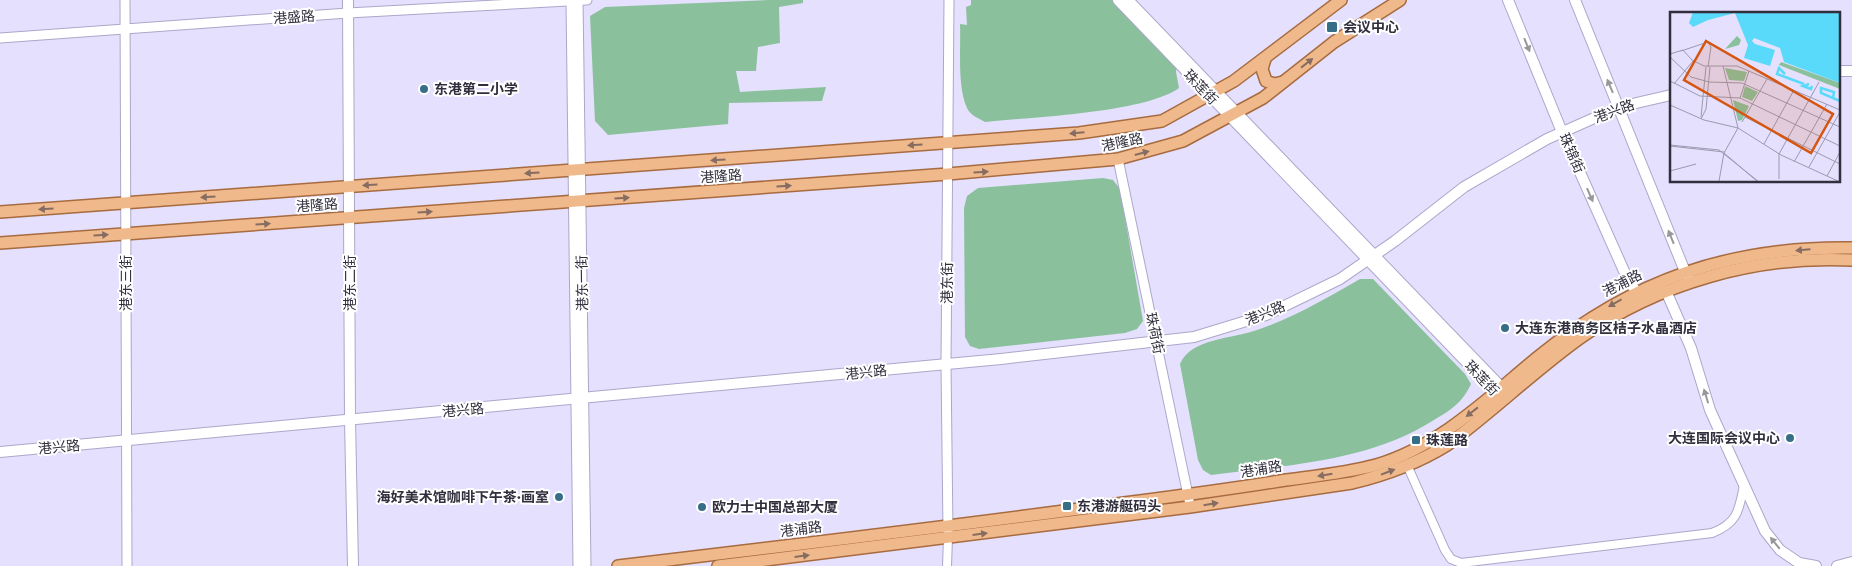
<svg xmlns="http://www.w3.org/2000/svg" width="1852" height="566" viewBox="0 0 1852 566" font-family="Montserrat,'Noto Sans SC',sans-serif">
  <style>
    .green { fill: #8ac19c }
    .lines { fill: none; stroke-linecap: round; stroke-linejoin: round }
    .minor-casing { stroke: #aca7ca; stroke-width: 10 }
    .tertiary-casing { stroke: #aca7ca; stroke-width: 11 }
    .secondary-casing { stroke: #aca7ca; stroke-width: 12 }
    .primary-casing { stroke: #a76b3f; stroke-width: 14 }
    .minor { stroke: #fff; stroke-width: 8 }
    .tertiary { stroke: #fff; stroke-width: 9 }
    .secondary { stroke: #fff; stroke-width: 10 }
    .primary { stroke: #f0b98c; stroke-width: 11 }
    .oneway { fill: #98979e }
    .oneway2 { fill: #876d61 }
    .poi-dot { fill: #366e88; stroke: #fff; stroke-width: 2 }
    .labels { text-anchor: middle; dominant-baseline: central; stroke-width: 4; stroke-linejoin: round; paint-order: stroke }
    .street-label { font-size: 14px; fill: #312f3d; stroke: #fff }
    .poi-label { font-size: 14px; font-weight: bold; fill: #312f3d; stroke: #fff; text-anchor: start }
    .inset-river { fill: none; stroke: #5adafa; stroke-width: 2.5 }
    .inset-road { fill: none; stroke: #9c99b0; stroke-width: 1 }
    .view { fill: #d65511; fill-opacity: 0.15; stroke: #d65511; stroke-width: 2.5 }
    .inset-edge { fill: none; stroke: #312f3d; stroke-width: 2.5 }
  </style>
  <rect width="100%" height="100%" fill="#e4e0fd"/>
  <!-- green -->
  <g class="green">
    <polygon points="769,0 803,0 803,3 779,7 780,43 758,47 756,71 736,71 740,92 826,87 822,101 729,103 728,124 608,135 595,121 590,16 605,7"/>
    <path d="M 971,0 L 1113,0 L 1177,65 L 1176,72 L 1179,88 C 1144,113 1032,117 985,122 C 978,118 970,115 967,108 C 957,86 961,48 960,24 L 967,25 L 966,7 L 971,5 Z"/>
    <polygon points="1103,178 1113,180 1120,189 1143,321 1137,329 1125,333 979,349 970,346 965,337 964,208 967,196 978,188"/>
    <path d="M 1360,279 L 1373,279 L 1465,374 L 1471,384 C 1463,402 1451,410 1434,420 C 1368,462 1287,465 1211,475 L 1203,470 L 1198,460 L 1180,364 C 1191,338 1232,339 1257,330 C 1293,318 1327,298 1360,279 Z"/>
  </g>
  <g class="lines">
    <defs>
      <g id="minor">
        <path d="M 1407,465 L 1445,550 L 1451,559 L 1461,563 L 1712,533 C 1738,523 1739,510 1744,485"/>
        <polyline points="947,566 948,538"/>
      </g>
      <g id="tertiary">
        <polyline points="125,0 127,566"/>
        <polyline points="571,0 578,566"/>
        <polyline points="578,0 586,566"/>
        <polyline points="0,38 348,13 587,0"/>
        <polyline points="1118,159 1189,500"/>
        <polyline points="948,531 946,365 949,0"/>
      </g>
      <g id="secondary">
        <polyline points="348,0 350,420 353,566"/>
        <polyline points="1118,0 1500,397"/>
        <polyline points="1128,0 1506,392"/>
        <polyline points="1508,0 1562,132 1628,280 1641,298"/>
        <polyline points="1575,0 1688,279"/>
        <polyline points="1838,71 1852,71"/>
        <polyline points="1666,291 1691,348 1710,410 1765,531 1780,550 1799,563 1816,566"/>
        <polyline points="0,452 1001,359 1194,337 1266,315 1340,279 1395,241 1464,187 1547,139 1619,107 1671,95"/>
        <polyline points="1837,566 1852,562"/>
      </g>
      <g id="primary">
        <polyline points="1265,59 1262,69 1266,81 1274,84 1283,82"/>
        <polyline points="0,212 1079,133 1162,121 1234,81 1341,0"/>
        <polyline points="0,243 948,174 1118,159 1183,141 1263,98 1334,42 1400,0"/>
        <path d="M 618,566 C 787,546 955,526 1124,503 C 1178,496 1232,489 1286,480 C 1316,476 1347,473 1376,465 C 1440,446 1488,398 1538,357 C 1632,280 1731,246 1852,248"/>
        <path d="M 718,566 L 1190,507 L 1352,483 C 1385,475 1418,463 1447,445 C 1493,411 1534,371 1580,338 C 1658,283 1757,255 1852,260"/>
      </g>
    </defs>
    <!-- minor casing -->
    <use href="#minor" class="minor-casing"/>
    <!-- tertiary casing -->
    <use href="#tertiary" class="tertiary-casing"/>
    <!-- secondary casing -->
    <use href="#secondary" class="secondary-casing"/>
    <!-- primary casing -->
    <use href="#primary" class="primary-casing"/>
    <!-- minor -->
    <use href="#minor" class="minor"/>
    <!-- tertiary -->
    <use href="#tertiary" class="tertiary"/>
    <!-- secondary -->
    <use href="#secondary" class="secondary"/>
    <!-- primary -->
    <use href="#primary" class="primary"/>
  </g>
  <!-- one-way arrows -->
  <defs><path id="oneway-solid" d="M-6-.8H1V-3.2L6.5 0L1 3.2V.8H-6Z" transform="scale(1.25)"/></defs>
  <g class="oneway">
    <use href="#oneway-solid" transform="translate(1527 45) rotate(68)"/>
    <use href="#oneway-solid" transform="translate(1610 86) rotate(-113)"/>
    <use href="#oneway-solid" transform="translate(1590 195) rotate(66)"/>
    <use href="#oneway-solid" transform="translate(1671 237) rotate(-112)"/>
    <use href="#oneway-solid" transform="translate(1706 396) rotate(-107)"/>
    <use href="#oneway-solid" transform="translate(1775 543) rotate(-129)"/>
  </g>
  <g class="oneway2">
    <use href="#oneway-solid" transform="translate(1307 63) rotate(-38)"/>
    <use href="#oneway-solid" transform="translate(1077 133) rotate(175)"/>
    <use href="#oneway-solid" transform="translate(915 145) rotate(176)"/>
    <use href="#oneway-solid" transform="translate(1142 153) rotate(-15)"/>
    <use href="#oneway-solid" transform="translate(718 160) rotate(176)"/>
    <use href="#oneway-solid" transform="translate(981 172) rotate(-4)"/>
    <use href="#oneway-solid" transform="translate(532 173) rotate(176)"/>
    <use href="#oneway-solid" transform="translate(370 185) rotate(176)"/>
    <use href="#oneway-solid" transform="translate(784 186) rotate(-4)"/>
    <use href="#oneway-solid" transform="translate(208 197) rotate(176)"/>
    <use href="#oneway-solid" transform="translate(622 198) rotate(-4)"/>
    <use href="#oneway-solid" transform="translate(46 209) rotate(176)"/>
    <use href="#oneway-solid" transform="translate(425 212) rotate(-4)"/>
    <use href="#oneway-solid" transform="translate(263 224) rotate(-4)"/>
    <use href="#oneway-solid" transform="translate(101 235) rotate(-4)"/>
    <use href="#oneway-solid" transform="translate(1803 250) rotate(175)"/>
    <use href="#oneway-solid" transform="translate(1615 303) rotate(151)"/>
    <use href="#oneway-solid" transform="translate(1472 412) rotate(142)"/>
    <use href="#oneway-solid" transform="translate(1388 472) rotate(-21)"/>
    <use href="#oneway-solid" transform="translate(1325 475) rotate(171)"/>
    <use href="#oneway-solid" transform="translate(1211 504) rotate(-9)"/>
    <use href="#oneway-solid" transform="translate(980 534) rotate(-7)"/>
    <use href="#oneway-solid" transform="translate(802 556) rotate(-7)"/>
  </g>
  <!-- markers -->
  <g class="poi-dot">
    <rect x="1326" y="21" width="12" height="12" rx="2.5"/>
    <circle cx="424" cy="89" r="5"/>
    <circle cx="1505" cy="328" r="5"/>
    <circle cx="1790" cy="438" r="5"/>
    <rect x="1411" y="435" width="10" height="10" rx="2.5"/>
    <circle cx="559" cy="497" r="5"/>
    <rect x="1062" y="501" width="10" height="10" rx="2.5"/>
    <circle cx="702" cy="507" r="5"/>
  </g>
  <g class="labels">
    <!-- street labels -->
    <g class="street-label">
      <text transform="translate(294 17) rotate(-4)">港盛路</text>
      <text transform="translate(1201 87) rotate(46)">珠莲街</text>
      <text transform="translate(1614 111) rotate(-20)">港兴路</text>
      <text transform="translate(1122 142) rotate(-12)">港隆路</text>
      <text transform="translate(1572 153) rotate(66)">珠锦街</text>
      <text transform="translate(721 176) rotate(-4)">港隆路</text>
      <text transform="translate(317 205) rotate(-4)">港隆路</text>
      <text transform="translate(126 283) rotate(-90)">港东三街</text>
      <text transform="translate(350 283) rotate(-90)">港东二街</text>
      <text transform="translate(582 283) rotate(-91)">港东一街</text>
      <text transform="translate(947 283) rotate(-89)">港东街</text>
      <text transform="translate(1622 283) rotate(-27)">港浦路</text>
      <text transform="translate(1265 313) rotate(-22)">港兴路</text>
      <text transform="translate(1155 333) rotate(78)">珠荷街</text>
      <text transform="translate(866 372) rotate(-6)">港兴路</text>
      <text transform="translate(1482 378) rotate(46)">珠莲街</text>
      <text transform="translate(463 410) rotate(-5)">港兴路</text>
      <text transform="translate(59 447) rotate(-5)">港兴路</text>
      <text transform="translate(1261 469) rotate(-9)">港浦路</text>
      <text transform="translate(801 529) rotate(-7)">港浦路</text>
    </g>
    <!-- poi labels -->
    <g class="poi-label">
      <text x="1343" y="27">会议中心</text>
      <text x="434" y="89">东港第二小学</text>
      <text x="1515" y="328">大连东港商务区桔子水晶酒店</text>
      <text x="1780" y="438" text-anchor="end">大连国际会议中心</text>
      <text x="1426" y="440">珠莲路</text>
      <text x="549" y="497" text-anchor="end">海好美术馆咖啡下午茶·画室</text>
      <text x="1077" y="506">东港游艇码头</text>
      <text x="712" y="507">欧力士中国总部大厦</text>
    </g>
  </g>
  <!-- overview -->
  <g transform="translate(1670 12)">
    <rect width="170" height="170" fill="#e4e0fd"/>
    <path d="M 67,24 L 71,28 L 69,33 L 55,37 ZM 111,50 L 170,71 L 170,77 L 109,53 ZM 55,56 L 77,60 L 74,69 L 59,68 ZM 75,74 L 88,80 L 82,89 L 72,85 ZM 63,88 L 79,94 L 72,108 L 68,109 Z" fill="#8ac19c"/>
    <path d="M 23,0 L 170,0 L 170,71 L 114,50 L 110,36 L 84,26 L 82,29 L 85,32 L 105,38 L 100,54 L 74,46 L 78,33 L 65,1 L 38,8 L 23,15 L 19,11 Z" fill="#5adafa"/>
    <path class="inset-river" d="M 115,62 L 109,56 L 107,62 L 134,72M 139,72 L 133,74 L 141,77 L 142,74M 163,86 L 164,80 L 151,76 L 151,81 L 170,89"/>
    <path class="inset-road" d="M 11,39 L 38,30 L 41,35 L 38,55M 0,42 L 13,38 L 22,48 L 34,54 L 67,54 L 170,98M 0,45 L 21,65 L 39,70 L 72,71 L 170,115M 53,54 L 68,116 L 111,143 L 170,170M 0,69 L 30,84 L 70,86 L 170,134M 4,72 L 23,49M 70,86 L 79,59M 0,93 L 34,108 L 68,116 L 54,141 L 88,170M 31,105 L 36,55M 75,105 L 170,152M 31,107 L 36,97 L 40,55M 72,110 L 97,67M 94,132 L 124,78M 0,133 L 49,138 L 89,170M 0,134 L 54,140M 124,150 L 157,92M 139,155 L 170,100M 0,159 L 26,152M 157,164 L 170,140M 109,167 L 109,142 L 149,70M 49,169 L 54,141"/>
    <path class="view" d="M 36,29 L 163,102 L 141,141 L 14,68 Z"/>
    <rect width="170" height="170" class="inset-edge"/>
  </g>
</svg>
